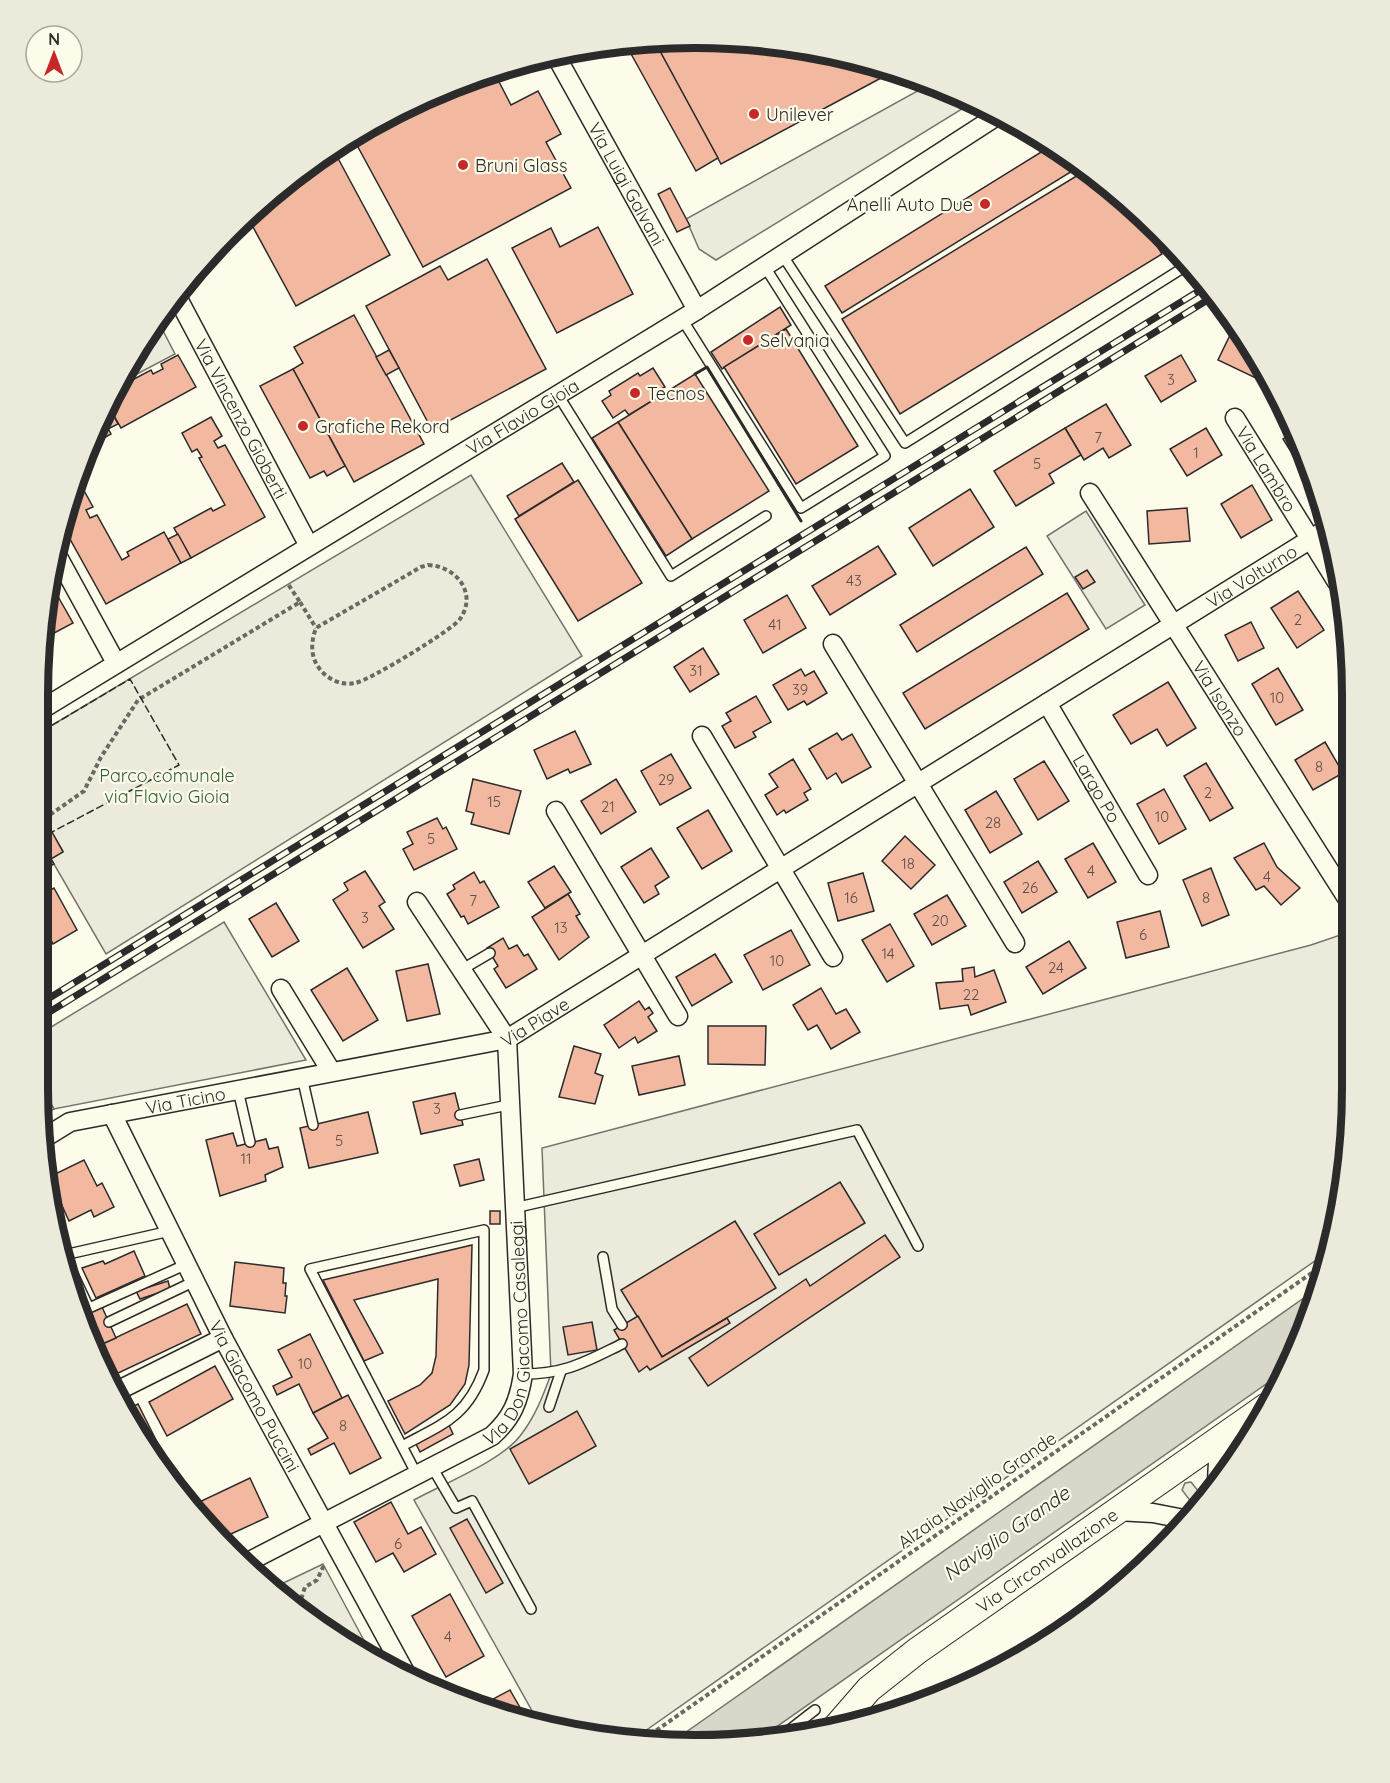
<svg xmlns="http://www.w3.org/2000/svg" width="1390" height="1783" viewBox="0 0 1390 1783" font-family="Quicksand,sans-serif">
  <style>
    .green { fill: #ecebdb; stroke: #74746e; stroke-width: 1.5 }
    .parking { fill: #eceadb; stroke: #74746e; stroke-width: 1.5 }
    .water { fill: #d8d7c9; stroke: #74746e; stroke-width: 1.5 }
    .building { fill: #f2b8a0; stroke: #2b2b2b; stroke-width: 1.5 }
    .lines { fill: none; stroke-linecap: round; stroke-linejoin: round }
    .service-casing { stroke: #2b2b2b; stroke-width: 12 }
    .minor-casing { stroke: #2b2b2b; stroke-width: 21 }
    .secondary-casing { stroke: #2b2b2b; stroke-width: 28 }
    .path { stroke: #6a6964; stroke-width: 4; stroke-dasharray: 4.5 3; stroke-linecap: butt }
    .service { stroke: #fdfbea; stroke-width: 9 }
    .minor { stroke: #fdfbea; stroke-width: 18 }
    .secondary { stroke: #fdfbea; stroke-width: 26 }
    .rail-casing { stroke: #2b2b2b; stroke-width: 7 }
    .rail { stroke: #fdfbea; stroke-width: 4.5; stroke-dasharray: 14; stroke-linecap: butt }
    .fence { stroke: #2b2b2b; stroke-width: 1.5; stroke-dasharray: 8 3; stroke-linecap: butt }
    .wall { stroke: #2b2b2b; stroke-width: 3 }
    .poi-dot { fill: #c62828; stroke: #fdfbea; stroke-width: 2 }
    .labels { text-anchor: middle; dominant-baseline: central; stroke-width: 4.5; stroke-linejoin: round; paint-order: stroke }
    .number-label { font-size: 15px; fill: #5d4e48 }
    .poi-label { font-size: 18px; fill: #2b2b2b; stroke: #fdfbea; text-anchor: start }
    .street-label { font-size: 18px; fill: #2b2b2b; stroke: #fdfbea }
    .park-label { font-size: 18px; fill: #34623c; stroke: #fdfbea }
    .water-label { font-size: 20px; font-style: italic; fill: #2b2b2b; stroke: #fdfbea }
    .rim { fill: none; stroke: #2b2b2b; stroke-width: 8 }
  </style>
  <rect width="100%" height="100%" fill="#fdfbea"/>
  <!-- green -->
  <g class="green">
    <polygon points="471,475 582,656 106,954 51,859 63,851 38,809 39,733"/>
    <polygon points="1086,511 1145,605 1106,629 1047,536"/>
    <polygon points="224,922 306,1060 54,1109 38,1082 38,1035"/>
    <path d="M 1352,931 C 1352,1035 1360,1150 1329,1251 L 635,1738 L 540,1725 L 414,1500 C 443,1484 501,1461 520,1436 C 535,1417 543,1396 551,1374 L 542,1148 L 1311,945 Z"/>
    <polygon points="1191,1482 1203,1497 1195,1507 1182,1490 1185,1483"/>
    <polygon points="323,1564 375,1661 367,1658 275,1587"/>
  </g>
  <!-- parking -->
  <g class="parking">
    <polygon points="930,84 975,101 716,260 699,249 686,219"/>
    <polygon points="157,319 175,354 118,384 125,367"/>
    <polygon points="38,809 52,832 38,840"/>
    <polygon points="38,1082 54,1109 41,1117 38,1088"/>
  </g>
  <!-- water -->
  <polygon class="water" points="1318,1288 1302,1340 1286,1370 762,1737 695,1745 672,1742"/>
  <!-- building -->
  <g class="building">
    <polygon points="738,39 865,60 894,71 721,164 655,42"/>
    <polygon points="655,42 718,158 696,171 625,43"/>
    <polygon points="493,70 511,105 538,91 561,134 546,142 571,188 423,267 352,136 366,126"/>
    <polygon points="1051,146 1082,165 842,313 825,286"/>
    <polygon points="333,149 390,255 296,306 247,216 261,201"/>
    <polygon points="1088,169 1135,210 1162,254 900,414 842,319"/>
    <polygon points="670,188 690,226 677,232 658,194"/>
    <polygon points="598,227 633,294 557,333 512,248 551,228 560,247"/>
    <polygon points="487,259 546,369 432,430 366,306 440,266 448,280"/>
    <polygon points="780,307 791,325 722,369 711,352"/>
    <polygon points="354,315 424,444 354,482 293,369 303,363 294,347"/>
    <polygon points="786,329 858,446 796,484 724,367"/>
    <polygon points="1232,331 1243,337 1264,366 1266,371 1262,381 1218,360"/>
    <polygon points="389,350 399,368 386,375 376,357"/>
    <polygon points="178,355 196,387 121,428 108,405 115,389 151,370 153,374 163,369 161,364"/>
    <polygon points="1181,355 1196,381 1161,402 1145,376"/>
    <polygon points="653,368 665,387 657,391 660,396 629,415 625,410 613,418 602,401 611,395 609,391 638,373 640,376"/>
    <polygon points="293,369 345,466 327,476 324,471 310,478 260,386"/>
    <polygon points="695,374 769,491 692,539 618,422"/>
    <polygon points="1106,404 1131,445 1109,458 1103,448 1084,460 1065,428"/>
    <polygon points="108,405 118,424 108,429 102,417"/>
    <polygon points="102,417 111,434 90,446"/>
    <polygon points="211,417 222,436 214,441 218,448 225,445 265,517 191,558 174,528 211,508 213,511 225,505 199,458 202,457 197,449 192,452 182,433"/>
    <polygon points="618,422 692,539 666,556 592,438"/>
    <polygon points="1065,428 1081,455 1049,474 1054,483 1016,506 994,471"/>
    <polygon points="1206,428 1222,455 1187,476 1170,449"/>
    <polygon points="1294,432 1314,476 1308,479 1283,439"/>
    <polygon points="562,463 574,482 519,516 507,496"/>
    <polygon points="578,480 642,583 578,621 515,519"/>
    <polygon points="1252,485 1272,520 1241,538 1221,504"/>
    <polygon points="82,487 93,507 86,510 90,518 97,515 122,560 129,556 127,552 164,532 181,563 106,604 65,530 71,493"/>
    <polygon points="970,489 994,527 933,566 909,528"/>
    <polygon points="1187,508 1190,541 1149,544 1147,511"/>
    <polygon points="178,534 191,558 181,563 168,539"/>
    <polygon points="878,546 896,574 830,615 812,586"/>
    <polygon points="1026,547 1043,574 917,652 900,625"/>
    <polygon points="1087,570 1095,582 1083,589 1075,577"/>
    <polygon points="52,586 73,623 41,640"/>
    <polygon points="1298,591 1324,630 1297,648 1271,608"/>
    <polygon points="1067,593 1089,629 925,729 903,693"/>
    <polygon points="787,595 806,628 763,653 744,620"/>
    <polygon points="1251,622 1264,648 1238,661 1225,635"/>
    <polygon points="703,648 719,674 690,692 674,667"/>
    <polygon points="1278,668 1303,710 1276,725 1252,684"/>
    <polygon points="801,669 805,676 814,671 827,693 807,705 804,701 788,710 773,685"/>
    <polygon points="1168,682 1196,728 1167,746 1157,729 1131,744 1113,715"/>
    <polygon points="756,696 771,722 753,732 756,737 735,748 722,726 731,721 726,713"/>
    <polygon points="1351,724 1351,739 1344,728"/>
    <polygon points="575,731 591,764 570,773 568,769 547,779 534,750"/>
    <polygon points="837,733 842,740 852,734 871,767 842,783 836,773 827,779 809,749"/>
    <polygon points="1325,742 1343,773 1313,790 1295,760"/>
    <polygon points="671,754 691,788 660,805 641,771"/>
    <polygon points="793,759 811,789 804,793 808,800 786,813 784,810 777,815 765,795 778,787 769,774"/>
    <polygon points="1044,761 1069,801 1038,820 1014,779"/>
    <polygon points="1206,763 1233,808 1210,821 1184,776"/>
    <polygon points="473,779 521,791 509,834 471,824 474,813 466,811"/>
    <polygon points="616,779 636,812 601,834 581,801"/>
    <polygon points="1164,789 1186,829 1159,844 1137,804"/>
    <polygon points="996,791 1022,834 990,853 965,810"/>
    <polygon points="1352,807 1352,837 1346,840 1339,826 1352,819 1347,810"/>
    <polygon points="708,810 732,851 702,869 677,828"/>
    <polygon points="437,818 443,829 446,827 457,849 414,870 403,849 413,844 407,832"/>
    <polygon points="52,832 63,852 51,859 39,839"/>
    <polygon points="905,836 935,865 911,889 882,861"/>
    <polygon points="39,839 54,864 38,873 38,840"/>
    <polygon points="1093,843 1116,882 1088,898 1065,859"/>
    <polygon points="1264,843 1277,867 1300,888 1281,905 1264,886 1256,890 1234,858"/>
    <polygon points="651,848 669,877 655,886 659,894 644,903 621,867"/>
    <polygon points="1038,861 1057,892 1022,913 1004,882"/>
    <polygon points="554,866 571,892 545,908 528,882"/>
    <polygon points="1211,868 1229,915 1202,926 1183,880"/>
    <polygon points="365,871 385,902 379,906 394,929 363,948 333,900 348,890 344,883"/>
    <polygon points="474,872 480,883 484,881 499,907 468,924 464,916 461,917 447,894 455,889 453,885"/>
    <polygon points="863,873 874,911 838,921 828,883"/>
    <polygon points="54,888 77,930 53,944 50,938 38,945 38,897"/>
    <polygon points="568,894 580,914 576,916 589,937 559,960 532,917"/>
    <polygon points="947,895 966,926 932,945 914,914"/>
    <polygon points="276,903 299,941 272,957 249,919"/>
    <polygon points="1160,911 1169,947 1126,958 1117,922"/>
    <polygon points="890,924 914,966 887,982 862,940"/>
    <polygon points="791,930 810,965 763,990 744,955"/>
    <polygon points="503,938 509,949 517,945 524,956 528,954 537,969 506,988 494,969 498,966 487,948"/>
    <polygon points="1069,941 1086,968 1043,994 1026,967"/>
    <polygon points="715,954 732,982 692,1006 676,977"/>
    <polygon points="428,964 440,1014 407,1021 396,971"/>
    <polygon points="974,967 975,977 994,970 1006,1002 971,1015 968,1005 940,1009 936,983 963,981 962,969"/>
    <polygon points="347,968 378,1020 343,1041 311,990"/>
    <polygon points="821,988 836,1014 846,1009 860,1032 831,1049 817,1025 808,1030 793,1005"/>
    <polygon points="639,1001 645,1010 649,1007 653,1013 648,1017 657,1031 638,1043 635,1037 619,1048 604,1025"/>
    <polygon points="708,1026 766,1026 765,1065 708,1064"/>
    <polygon points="574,1046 601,1054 595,1073 603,1076 595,1104 559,1097"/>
    <polygon points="679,1056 685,1085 639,1095 632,1066"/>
    <polygon points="455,1093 463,1125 421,1134 413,1102"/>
    <polygon points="368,1112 378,1153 309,1168 300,1128"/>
    <polygon points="233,1133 237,1146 266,1139 269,1149 278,1147 283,1167 265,1175 266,1181 220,1196 206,1140"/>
    <polygon points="479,1159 484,1180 460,1186 454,1165"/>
    <polygon points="84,1160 97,1186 102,1183 114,1207 94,1217 91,1210 69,1221 49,1177"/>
    <polygon points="840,1182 865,1223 779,1275 754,1234"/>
    <rect x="490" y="1211" width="10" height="13"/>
    <polygon points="735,1221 776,1288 662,1357 621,1290"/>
    <polygon points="885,1235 900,1257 708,1386 689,1358 806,1279 810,1286"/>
    <polygon points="472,1245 469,1365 465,1384 450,1405 405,1434 388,1401 420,1385 432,1373 436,1356 438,1279 354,1300 383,1353 364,1361 323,1280"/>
    <polygon points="134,1251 145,1276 96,1298 82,1268 103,1261 105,1264"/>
    <polygon points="235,1262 284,1268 283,1283 286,1283 285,1296 287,1296 285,1313 230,1306"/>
    <polygon points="67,1276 87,1314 90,1321 86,1322"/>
    <polygon points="168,1281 170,1289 140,1299 136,1291"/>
    <polygon points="187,1304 201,1334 114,1375 100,1345"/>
    <polygon points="102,1307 116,1338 100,1345 87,1314"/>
    <polygon points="638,1316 662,1357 727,1318 730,1323 650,1370 647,1366 639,1372 614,1330"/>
    <polygon points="592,1322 597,1350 568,1355 563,1327"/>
    <polygon points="92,1324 97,1338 94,1339 88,1326"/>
    <polygon points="310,1334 342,1398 313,1413 299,1384 277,1395 273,1386 292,1377 278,1350"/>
    <polygon points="215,1366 233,1399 167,1436 149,1402"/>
    <polygon points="348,1395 381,1458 350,1474 334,1443 311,1455 308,1449 328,1438 313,1413"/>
    <polygon points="138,1404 160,1448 152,1452 123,1411"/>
    <polygon points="577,1411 596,1446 529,1484 510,1449"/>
    <polygon points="448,1423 453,1434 420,1452 415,1442"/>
    <polygon points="250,1478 268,1517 220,1539 193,1505"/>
    <polygon points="391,1502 408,1534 421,1527 436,1554 404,1572 393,1553 376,1562 354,1522"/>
    <polygon points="467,1519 503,1583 486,1593 450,1528"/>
    <polygon points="450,1594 484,1656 446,1677 412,1616"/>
    <polygon points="510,1690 526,1718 520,1721 482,1705"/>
  </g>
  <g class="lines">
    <defs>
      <g id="service">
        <polyline points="783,256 905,443 1186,266 1176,249"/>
        <polyline points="682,319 801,508 885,456 765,267"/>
        <polyline points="558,395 671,576 766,516"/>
        <polyline points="461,970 490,953"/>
        <polyline points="302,1077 313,1125"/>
        <polyline points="238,1090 250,1142"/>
        <polyline points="460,1115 508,1105"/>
        <polyline points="514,1208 857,1130 918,1246"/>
        <polyline points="170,1231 64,1255 89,1308 187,1264"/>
        <polyline points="603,1257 612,1309 622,1325"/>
        <polyline points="109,1322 195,1281"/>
        <path d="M 523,1374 C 566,1374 585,1362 622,1344"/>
        <polyline points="549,1407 561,1371"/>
        <path d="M 402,1446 C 443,1424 467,1417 484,1370 L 484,1230 L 310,1269 L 417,1475"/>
        <polyline points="432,1467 456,1508 472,1501 531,1609"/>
        <polyline points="784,1734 815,1710"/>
      </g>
      <g id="minor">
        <path id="s1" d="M 556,56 L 697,310"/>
        <path id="s2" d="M 175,293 L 309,546"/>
        <path id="s3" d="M 1235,418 L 1337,582"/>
        <path id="s4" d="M 1090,493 L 1350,903 L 1352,902"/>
        <polyline points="58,557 116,663"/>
        <polyline points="833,644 1015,943"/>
        <path id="s5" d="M 1047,703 L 1148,875"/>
        <path id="s6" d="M 39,711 L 697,310 L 1000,114"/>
        <polyline points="702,736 833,957"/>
        <polyline points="556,811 678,1016"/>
        <polyline points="417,902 507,1039"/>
        <polyline points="281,989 331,1071"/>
        <path id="s7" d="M 112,1114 L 223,1338 L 406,1674"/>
        <path id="s8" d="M 44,1138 L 70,1122 L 507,1039 L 1327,529"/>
        <polyline points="115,1392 223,1338"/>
        <polyline points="1217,1482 1219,1441"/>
        <polyline points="1117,1511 1153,1513 1184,1519"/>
        <path id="s9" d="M 244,1564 L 492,1436 C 512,1418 519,1401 523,1374 L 507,1039"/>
      </g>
      <g id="secondary">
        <path id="s10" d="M 836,1727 L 869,1689 L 917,1651 L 1267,1406"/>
      </g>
    </defs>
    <!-- service casing -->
    <use href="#service" class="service-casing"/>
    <!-- minor casing -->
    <use href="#minor" class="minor-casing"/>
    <!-- secondary casing -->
    <use href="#secondary" class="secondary-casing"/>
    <!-- path -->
    <g class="path">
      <path d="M 428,565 C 456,566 478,593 460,619 C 454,629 367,682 355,683 C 341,686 327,679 319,668 C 310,656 311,641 316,628 L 421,567 Z"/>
      <polyline points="300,602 316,628"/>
      <polyline points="44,819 84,791 101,757 138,700 300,602 288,584"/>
      <polyline points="299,1606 305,1587 317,1580 325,1563"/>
      <polyline points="644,1739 1326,1263"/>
    </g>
    <!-- service -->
    <use href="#service" class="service"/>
    <!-- minor -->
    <use href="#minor" class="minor"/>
    <!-- secondary -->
    <use href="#secondary" class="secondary"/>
    <defs>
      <g id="rail">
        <polyline points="38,1005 1207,286"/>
        <polyline points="38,1019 1214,296"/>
      </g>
    </defs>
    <!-- rail casing -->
    <use href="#rail" class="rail-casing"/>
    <!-- rail -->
    <use href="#rail" class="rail"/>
    <!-- fence -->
    <polyline class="fence" points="38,809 52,832 179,765 130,679 39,733"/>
    <!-- wall -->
    <polyline class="wall" points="695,374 707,367 801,521"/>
  </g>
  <!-- markers -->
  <g class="poi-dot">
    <circle cx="754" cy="114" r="6"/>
    <circle cx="463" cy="165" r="6"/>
    <circle cx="985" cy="204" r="6"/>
    <circle cx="748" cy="340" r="6"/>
    <circle cx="635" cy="393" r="6"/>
    <circle cx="303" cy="426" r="6"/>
  </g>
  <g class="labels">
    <!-- number labels -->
    <g class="number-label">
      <text x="1171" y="379">3</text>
      <text x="1098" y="437">7</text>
      <text x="1196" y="452">1</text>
      <text x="1037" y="463">5</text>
      <text x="854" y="580">43</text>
      <text x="1298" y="619">2</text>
      <text x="775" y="624">41</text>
      <text x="696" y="670">31</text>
      <text x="800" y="689">39</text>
      <text x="1277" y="697">10</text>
      <text x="1319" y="766">8</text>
      <text x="666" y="779">29</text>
      <text x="1208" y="792">2</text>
      <text x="494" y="801">15</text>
      <text x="608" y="806">21</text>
      <text x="1162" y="816">10</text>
      <text x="993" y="822">28</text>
      <text x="431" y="838">5</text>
      <text x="908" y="863">18</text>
      <text x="1091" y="870">4</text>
      <text x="1267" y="876">4</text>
      <text x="1030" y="887">26</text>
      <text x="851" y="897">16</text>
      <text x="1206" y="897">8</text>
      <text x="473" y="900">7</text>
      <text x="365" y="917">3</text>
      <text x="940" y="920">20</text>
      <text x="561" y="927">13</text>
      <text x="1143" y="934">6</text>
      <text x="888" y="953">14</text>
      <text x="777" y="960">10</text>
      <text x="1056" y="967">24</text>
      <text x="971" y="994">22</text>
      <text x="437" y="1108">3</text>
      <text x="339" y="1140">5</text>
      <text x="246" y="1158">11</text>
      <text x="305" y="1363">10</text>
      <text x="343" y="1425">8</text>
      <text x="398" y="1543">6</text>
      <text x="448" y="1636">4</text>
    </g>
    <!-- poi labels -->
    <g class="poi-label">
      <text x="766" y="114">Unilever</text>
      <text x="475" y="165">Bruni Glass</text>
      <text x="973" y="204" text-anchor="end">Anelli Auto Due</text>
      <text x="760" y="340">Selvania</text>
      <text x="647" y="393">Tecnos</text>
      <text x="315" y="426">Grafiche Rekord</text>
    </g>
    <!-- street labels -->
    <g class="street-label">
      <text stroke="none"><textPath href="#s1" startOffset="146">Via Luigi Galvani</textPath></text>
      <text stroke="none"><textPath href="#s6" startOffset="566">Via Flavio Gioia</textPath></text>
      <text stroke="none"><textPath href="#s2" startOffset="142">Via Vincenzo Gioberti</textPath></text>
      <text stroke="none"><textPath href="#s3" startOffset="60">Via Lambro</textPath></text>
      <text stroke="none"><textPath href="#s8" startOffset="1352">Via Volturno</textPath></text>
      <text stroke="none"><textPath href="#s4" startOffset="243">Via Isonzo</textPath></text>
      <text stroke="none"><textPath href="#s5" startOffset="99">Largo Po</textPath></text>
      <text stroke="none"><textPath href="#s8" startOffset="508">Via Piave</textPath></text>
      <text stroke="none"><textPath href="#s8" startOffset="148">Via Ticino</textPath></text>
      <text stroke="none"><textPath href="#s9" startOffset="387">Via Don Giacomo Casaleggi</textPath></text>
      <text stroke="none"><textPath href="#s7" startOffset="316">Via Giacomo Puccini</textPath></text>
      <text transform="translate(977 1490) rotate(-35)">Alzaia Naviglio Grande</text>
      <text stroke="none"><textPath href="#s10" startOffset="270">Via Circonvallazione</textPath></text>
    </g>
    <!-- park labels -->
    <g class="park-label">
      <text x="167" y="775">Parco comunale<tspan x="167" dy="21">via Flavio Gioia</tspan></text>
    </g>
    <!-- water labels -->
    <g class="water-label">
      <text transform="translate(1006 1533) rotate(-35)">Naviglio Grande</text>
    </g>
  </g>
  <!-- crop -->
  <path d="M0 0H1390V1783H0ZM695 48H695A647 647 0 0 1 1342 695V1088A647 647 0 0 1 695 1735H695A647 647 0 0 1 48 1088V695A647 647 0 0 1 695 48Z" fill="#eceadb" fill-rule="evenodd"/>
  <path class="rim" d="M695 48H695A647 647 0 0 1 1342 695V1088A647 647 0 0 1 695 1735H695A647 647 0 0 1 48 1088V695A647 647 0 0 1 695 48Z"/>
  <!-- north arrow -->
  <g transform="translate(54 54)"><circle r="28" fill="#fdfbea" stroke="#a9a89e" stroke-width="1.5"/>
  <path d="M0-4.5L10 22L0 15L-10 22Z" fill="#c62828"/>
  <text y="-9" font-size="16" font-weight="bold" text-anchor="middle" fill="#2b2b2b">N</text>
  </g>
</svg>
